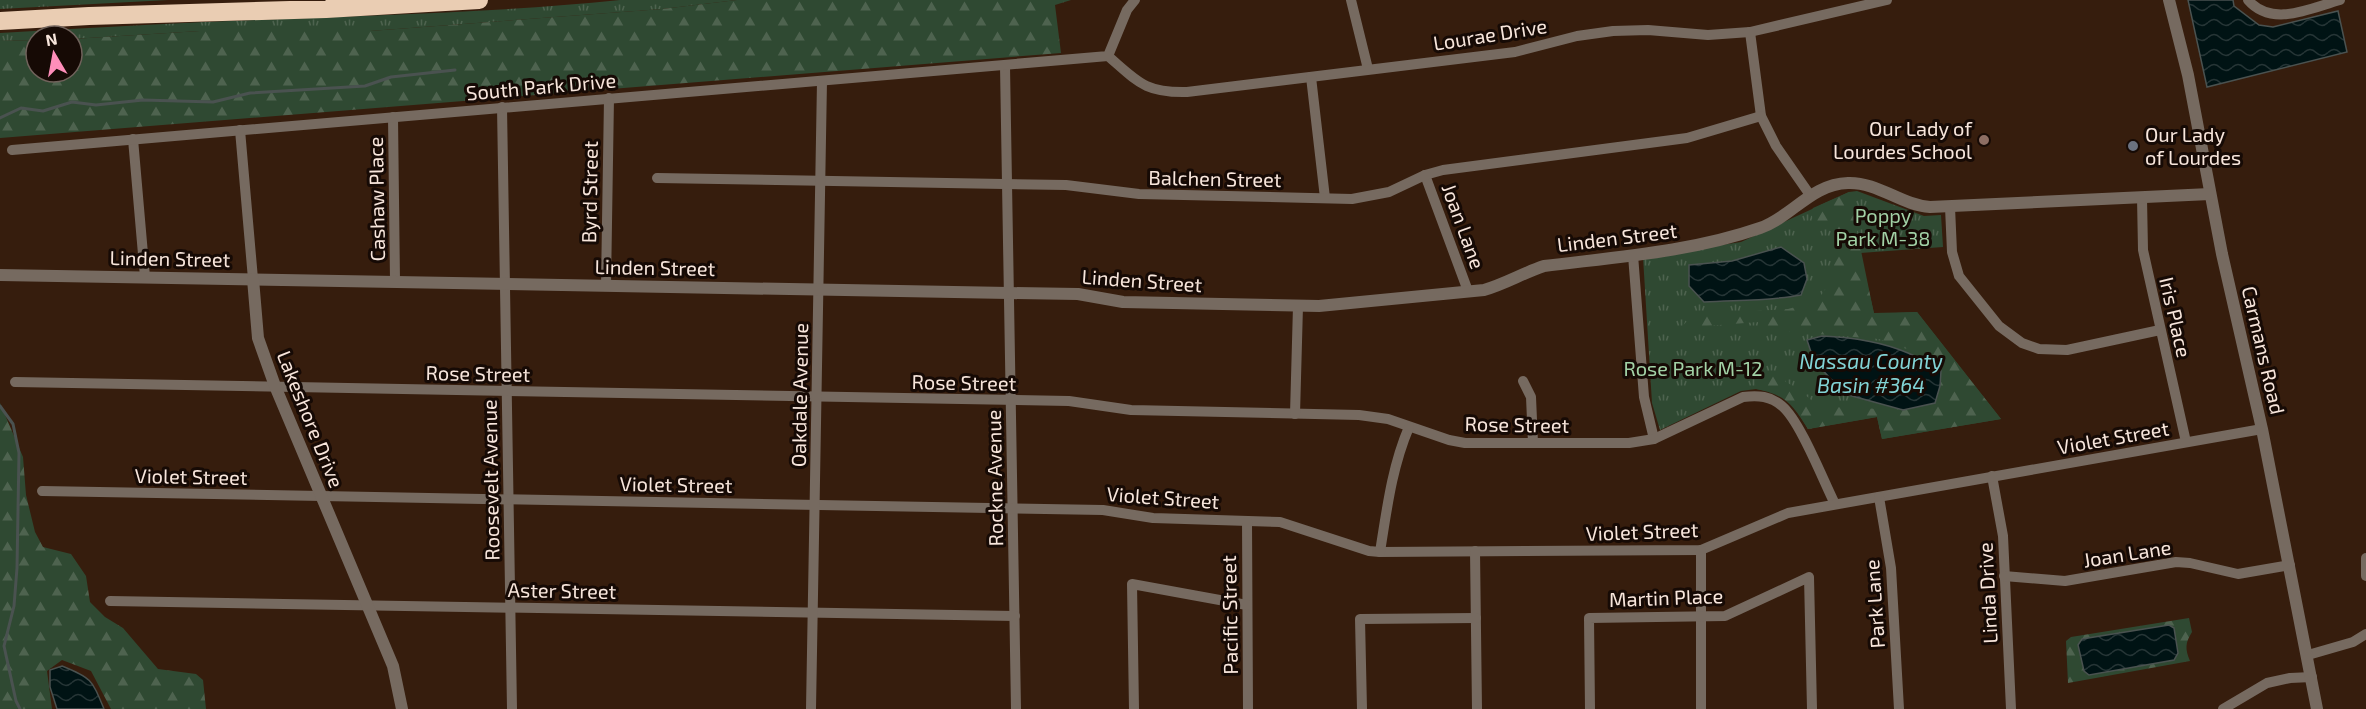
<svg xmlns="http://www.w3.org/2000/svg" width="2366" height="709" viewBox="0 0 2366 709" font-family="'Exo 2',sans-serif">
  <style>
    .grass { fill: url(#grass-tufts) }
    .forest { fill: url(#forest-firs) }
    .water { fill: url(#water-waves); stroke: #4a5250; stroke-width: 1.5 }
    .lines { fill: none; stroke-linecap: round; stroke-linejoin: round }
    .stream { stroke: #4a5250; stroke-width: 3 }
    .minor { stroke: #766a60; stroke-width: 10 }
    .tertiary { stroke: #766a60; stroke-width: 12 }
    .motorway { stroke: #eacdb3; stroke-width: 18 }
    .education-dot { fill: #8d6e63; stroke: #160a05; stroke-width: 2 }
    .worship-dot { fill: #6b7280; stroke: #160a05; stroke-width: 2 }
    .labels { text-anchor: middle; dominant-baseline: central; stroke-width: 6; stroke-linejoin: round; paint-order: stroke }
    .street-label { font-size: 20px; fill: #f8e6dc; stroke: #160a05 }
    .poi-label { font-size: 20px; fill: #f8e6dc; stroke: #160a05; text-anchor: end }
    .park-label { font-size: 20px; fill: #a2d2a6; stroke: #160a05 }
    .water-label { font-size: 21px; font-style: italic; fill: #82d3d5; stroke: #160a05 }
  </style>
  <defs>
    <pattern id="grass-tufts" width="24" height="20" patternUnits="userSpaceOnUse" patternTransform="scale(1.5)"><rect width="24" height="20" fill="#2f4932"/><path d="M3 7l-1-3M5 7V3M7 7l1-3M15 17l-1-3M17 17v-4M19 17l1-3" fill="none" stroke="#4e634f"/></pattern>
    <pattern id="forest-firs" width="22" height="20" patternUnits="userSpaceOnUse" patternTransform="scale(1.5)"><rect width="22" height="20" fill="#2f4932"/><path d="M5 1l3.5 6h-7zM16 11l3.5 6h-7z" fill="#4e634f"/></pattern>
    <pattern id="water-waves" width="16" height="10" patternUnits="userSpaceOnUse" patternTransform="scale(1.5)"><rect width="16" height="10" fill="#001314"/><path d="M0 5q4-4 8 0t8 0" fill="none" stroke="#263536"/></pattern>
  </defs>
  <rect width="100%" height="100%" fill="#361d0d"/>
  <!-- grass -->
  <g class="grass">
    <polygon points="0,0 168,0 0,9"/>
    <path d="M 620,0 L 737,0 L 662,9 L 370,31 L 200,31 L 72,39 L 72,36 L 36,36 L 36,40 L 0,41 L 0,33 C 69,29 137,25 205,22 C 344,16 482,14 620,0 Z"/>
    <polygon points="1857,191 1924,216 1941,215 1943,247 1860,253 1874,313 1917,312 2001,419 1882,439 1877,417 1808,429 1791,402 1774,392 1756,389 1741,391 1660,430 1652,403 1643,257 1741,242 1849,192"/>
  </g>
  <!-- forest -->
  <g class="forest">
    <polygon points="737,0 1071,0 1055,5 1061,53 0,138 0,41 36,40 36,72 72,72 72,39 200,31 370,31 662,9"/>
    <path d="M 1849,192 L 1874,314 L 1917,312 L 2001,419 L 1882,439 L 1877,417 L 1808,429 C 1792,404 1786,395 1756,389 L 1756,371 L 1777,376 L 1799,390 L 1815,403 L 1834,407 L 1903,410 L 1935,402 L 1941,371 L 1929,357 L 1879,339 L 1758,329 L 1758,322 L 1681,328 L 1692,315 L 1788,309 L 1817,301 L 1829,284 L 1839,245 L 1832,229 L 1813,220 L 1811,212 L 1813,208 Z"/>
    <polygon points="0,403 23,457 26,495 35,532 43,547 71,554 86,576 90,602 105,617 123,628 158,669 196,674 203,680 206,709 111,709 91,671 62,660 47,671 52,709 0,709"/>
    <path d="M 2189,618 L 2192,632 C 2185,643 2185,649 2190,661 L 2068,683 L 2066,641 L 2071,637 Z"/>
  </g>
  <!-- water -->
  <g class="water">
    <polygon points="2188,0 2233,0 2234,6 2259,25 2273,27 2338,11 2347,52 2207,87"/>
    <path d="M 1781,247 L 1804,263 L 1807,279 L 1801,295 C 1769,301 1737,300 1704,302 L 1689,286 L 1689,265 L 1732,261 Z"/>
    <path d="M 1822,336 C 1850,337 1882,342 1908,353 C 1920,358 1930,365 1941,371 L 1940,386 L 1935,403 L 1903,410 L 1845,394 L 1814,361 L 1807,340 Z"/>
    <polygon points="2169,625 2174,628 2178,653 2174,660 2089,675 2084,671 2078,645 2082,639"/>
    <path d="M 62,666 C 92,678 92,680 104,709 L 57,709 L 50,687 L 50,670 Z"/>
  </g>
  <g class="lines">
    <!-- stream -->
    <g class="stream">
      <polyline points="0,118 21,108 43,111 72,102 96,105 143,100 213,102 250,93 365,86 391,77 455,70"/>
      <polyline points="0,406 13,424 19,453 17,568 14,606 4,646 16,701 20,709"/>
    </g>
    <!-- minor -->
    <g class="minor">
      <polyline points="1351,0 1368,69"/>
      <path d="M 2248,0 C 2272,28 2311,8 2340,0"/>
      <polyline points="1750,32 1761,116 1776,146 1810,195"/>
      <path d="M 1108,56 C 1138,82 1145,93 1187,92 L 1515,52 L 1577,36 L 1613,31 L 1648,30 L 1708,35 L 1750,32 L 1887,0"/>
      <polyline points="1005,66 1016,709"/>
      <polyline points="1311,77 1325,198"/>
      <polyline points="502,107 512,709"/>
      <polyline points="393,117 395,281"/>
      <polyline points="240,130 253,279"/>
      <polyline points="133,139 145,277"/>
      <polyline points="12,150 1108,56 1127,10 1135,0"/>
      <polyline points="1425,175 1468,291"/>
      <polyline points="657,178 1066,185 1139,194 1352,199 1389,192 1425,175 1443,170 1687,138 1761,116"/>
      <polyline points="2142,198 2143,250 2186,442"/>
      <polyline points="1950,207 1952,252 1959,276 1999,326 2022,343 2039,349 2067,350 2160,330"/>
      <polyline points="1633,255 1644,397 1654,439"/>
      <polyline points="606,285 609,98"/>
      <polyline points="1523,381 1531,397 1533,443"/>
      <path d="M 15,382 L 1069,401 L 1131,410 L 1359,415 L 1388,419 L 1449,440 L 1465,443 L 1629,443 L 1654,439 L 1743,397 C 1758,395 1771,396 1782,406 C 1800,421 1823,480 1835,504"/>
      <polyline points="1295,414 1298,306"/>
      <polyline points="1992,476 2003,536 2011,709"/>
      <polyline points="42,491 1103,510 1153,518 1280,522 1369,551 1380,552 1701,550 1788,513 2262,429"/>
      <polyline points="1879,497 1891,568 1899,709"/>
      <polyline points="1247,521 1248,709"/>
      <polyline points="1701,550 1701,709"/>
      <polyline points="1475,551 1477,709"/>
      <path d="M 1380,552 C 1387,508 1392,467 1409,427"/>
      <polyline points="2366,558 2366,576"/>
      <polyline points="2004,576 2065,581 2176,562 2190,563 2238,574 2290,565"/>
      <polyline points="110,601 1015,616"/>
      <polyline points="2308,655 2353,642 2366,634"/>
      <polyline points="811,709 822,81"/>
      <polyline points="1134,709 1132,584 1247,605"/>
      <polyline points="1362,709 1360,619 1476,618"/>
      <polyline points="1590,709 1589,618 1725,616 1809,577 1812,709"/>
      <polyline points="2223,709 2267,683 2290,678 2312,677"/>
    </g>
    <!-- tertiary -->
    <g class="tertiary">
      <polyline points="2169,0 2188,75 2222,254 2262,429 2317,709"/>
      <path d="M 0,275 L 1009,293 L 1078,294 L 1123,302 L 1319,306 L 1484,290 C 1505,284 1523,273 1544,266 C 1616,257 1691,252 1760,228 C 1792,217 1811,184 1848,183 C 1878,182 1901,205 1930,207 L 2210,194"/>
      <polyline points="253,279 258,338 275,386 393,666 402,709"/>
    </g>
    <!-- motorway -->
    <polyline class="motorway" points="0,21 89,16 326,9 479,0"/>
  </g>
  <!-- markers -->
  <circle class="education-dot" cx="1984" cy="140" r="6"/>
  <circle class="worship-dot" cx="2133" cy="146" r="6"/>
  <g class="labels">
    <!-- street labels -->
    <g class="street-label">
      <text transform="translate(1490 34) rotate(-9)">Lourae Drive</text>
      <text transform="translate(541 86) rotate(-5)">South Park Drive</text>
      <text transform="translate(1215 178) rotate(1)">Balchen Street</text>
      <text transform="translate(589 192) rotate(-89)">Byrd Street</text>
      <text transform="translate(376 199) rotate(-91)">Cashaw Place</text>
      <text transform="translate(1464 226) rotate(70)">Joan Lane</text>
      <text transform="translate(1617 237) rotate(-7)">Linden Street</text>
      <text transform="translate(170 258) rotate(1)">Linden Street</text>
      <text transform="translate(655 267) rotate(1)">Linden Street</text>
      <text transform="translate(1142 280) rotate(4)">Linden Street</text>
      <text transform="translate(2176 317) rotate(77)">Iris Place</text>
      <text transform="translate(2264 350) rotate(77)">Carmans Road</text>
      <text transform="translate(478 373) rotate(1)">Rose Street</text>
      <text transform="translate(964 382) rotate(1)">Rose Street</text>
      <text transform="translate(799 395) rotate(-89)">Oakdale Avenue</text>
      <text transform="translate(311 419) rotate(68)">Lakeshore Drive</text>
      <text transform="translate(1517 424) rotate(1)">Rose Street</text>
      <text transform="translate(2113 437) rotate(-10)">Violet Street</text>
      <text transform="translate(191 476) rotate(1)">Violet Street</text>
      <text transform="translate(994 478) rotate(-91)">Rockne Avenue</text>
      <text transform="translate(490 480) rotate(-91)">Roosevelt Avenue</text>
      <text transform="translate(676 484) rotate(1)">Violet Street</text>
      <text transform="translate(1163 497) rotate(4)">Violet Street</text>
      <text transform="translate(1642 531) rotate(-2)">Violet Street</text>
      <text transform="translate(2127 553) rotate(-9)">Joan Lane</text>
      <text transform="translate(562 590) rotate(1)">Aster Street</text>
      <text transform="translate(1987 593) rotate(-93)">Linda Drive</text>
      <text transform="translate(1666 597) rotate(-2)">Martin Place</text>
      <text transform="translate(1874 604) rotate(-94)">Park Lane</text>
      <text transform="translate(1229 615) rotate(-91)">Pacific Street</text>
    </g>
    <!-- poi labels -->
    <g class="poi-label">
      <text x="1972" y="128">Our Lady of<tspan x="1972" dy="23">Lourdes School</tspan></text>
      <text x="2145" y="134" text-anchor="start">Our Lady<tspan x="2145" dy="23">of Lourdes</tspan></text>
    </g>
    <!-- park labels -->
    <g class="park-label">
      <text x="1883" y="215">Poppy<tspan x="1883" dy="23">Park M-38</tspan></text>
      <text x="1693" y="368">Rose Park M-12</text>
    </g>
    <!-- water labels -->
    <g class="water-label">
      <text x="1871" y="360">Nassau County<tspan x="1871" dy="24">Basin #364</tspan></text>
    </g>
  </g>
  <!-- north arrow -->
  <g transform="translate(54 54) rotate(350)"><circle r="28" fill="#160a05" stroke="#70625b" stroke-width="1.5"/>
  <path d="M0-4.5L10 22L0 15L-10 22Z" fill="#ff8eba"/>
  <text y="-9" font-size="16" font-weight="bold" text-anchor="middle" fill="#f8e6dc">N</text>
  </g>
</svg>
